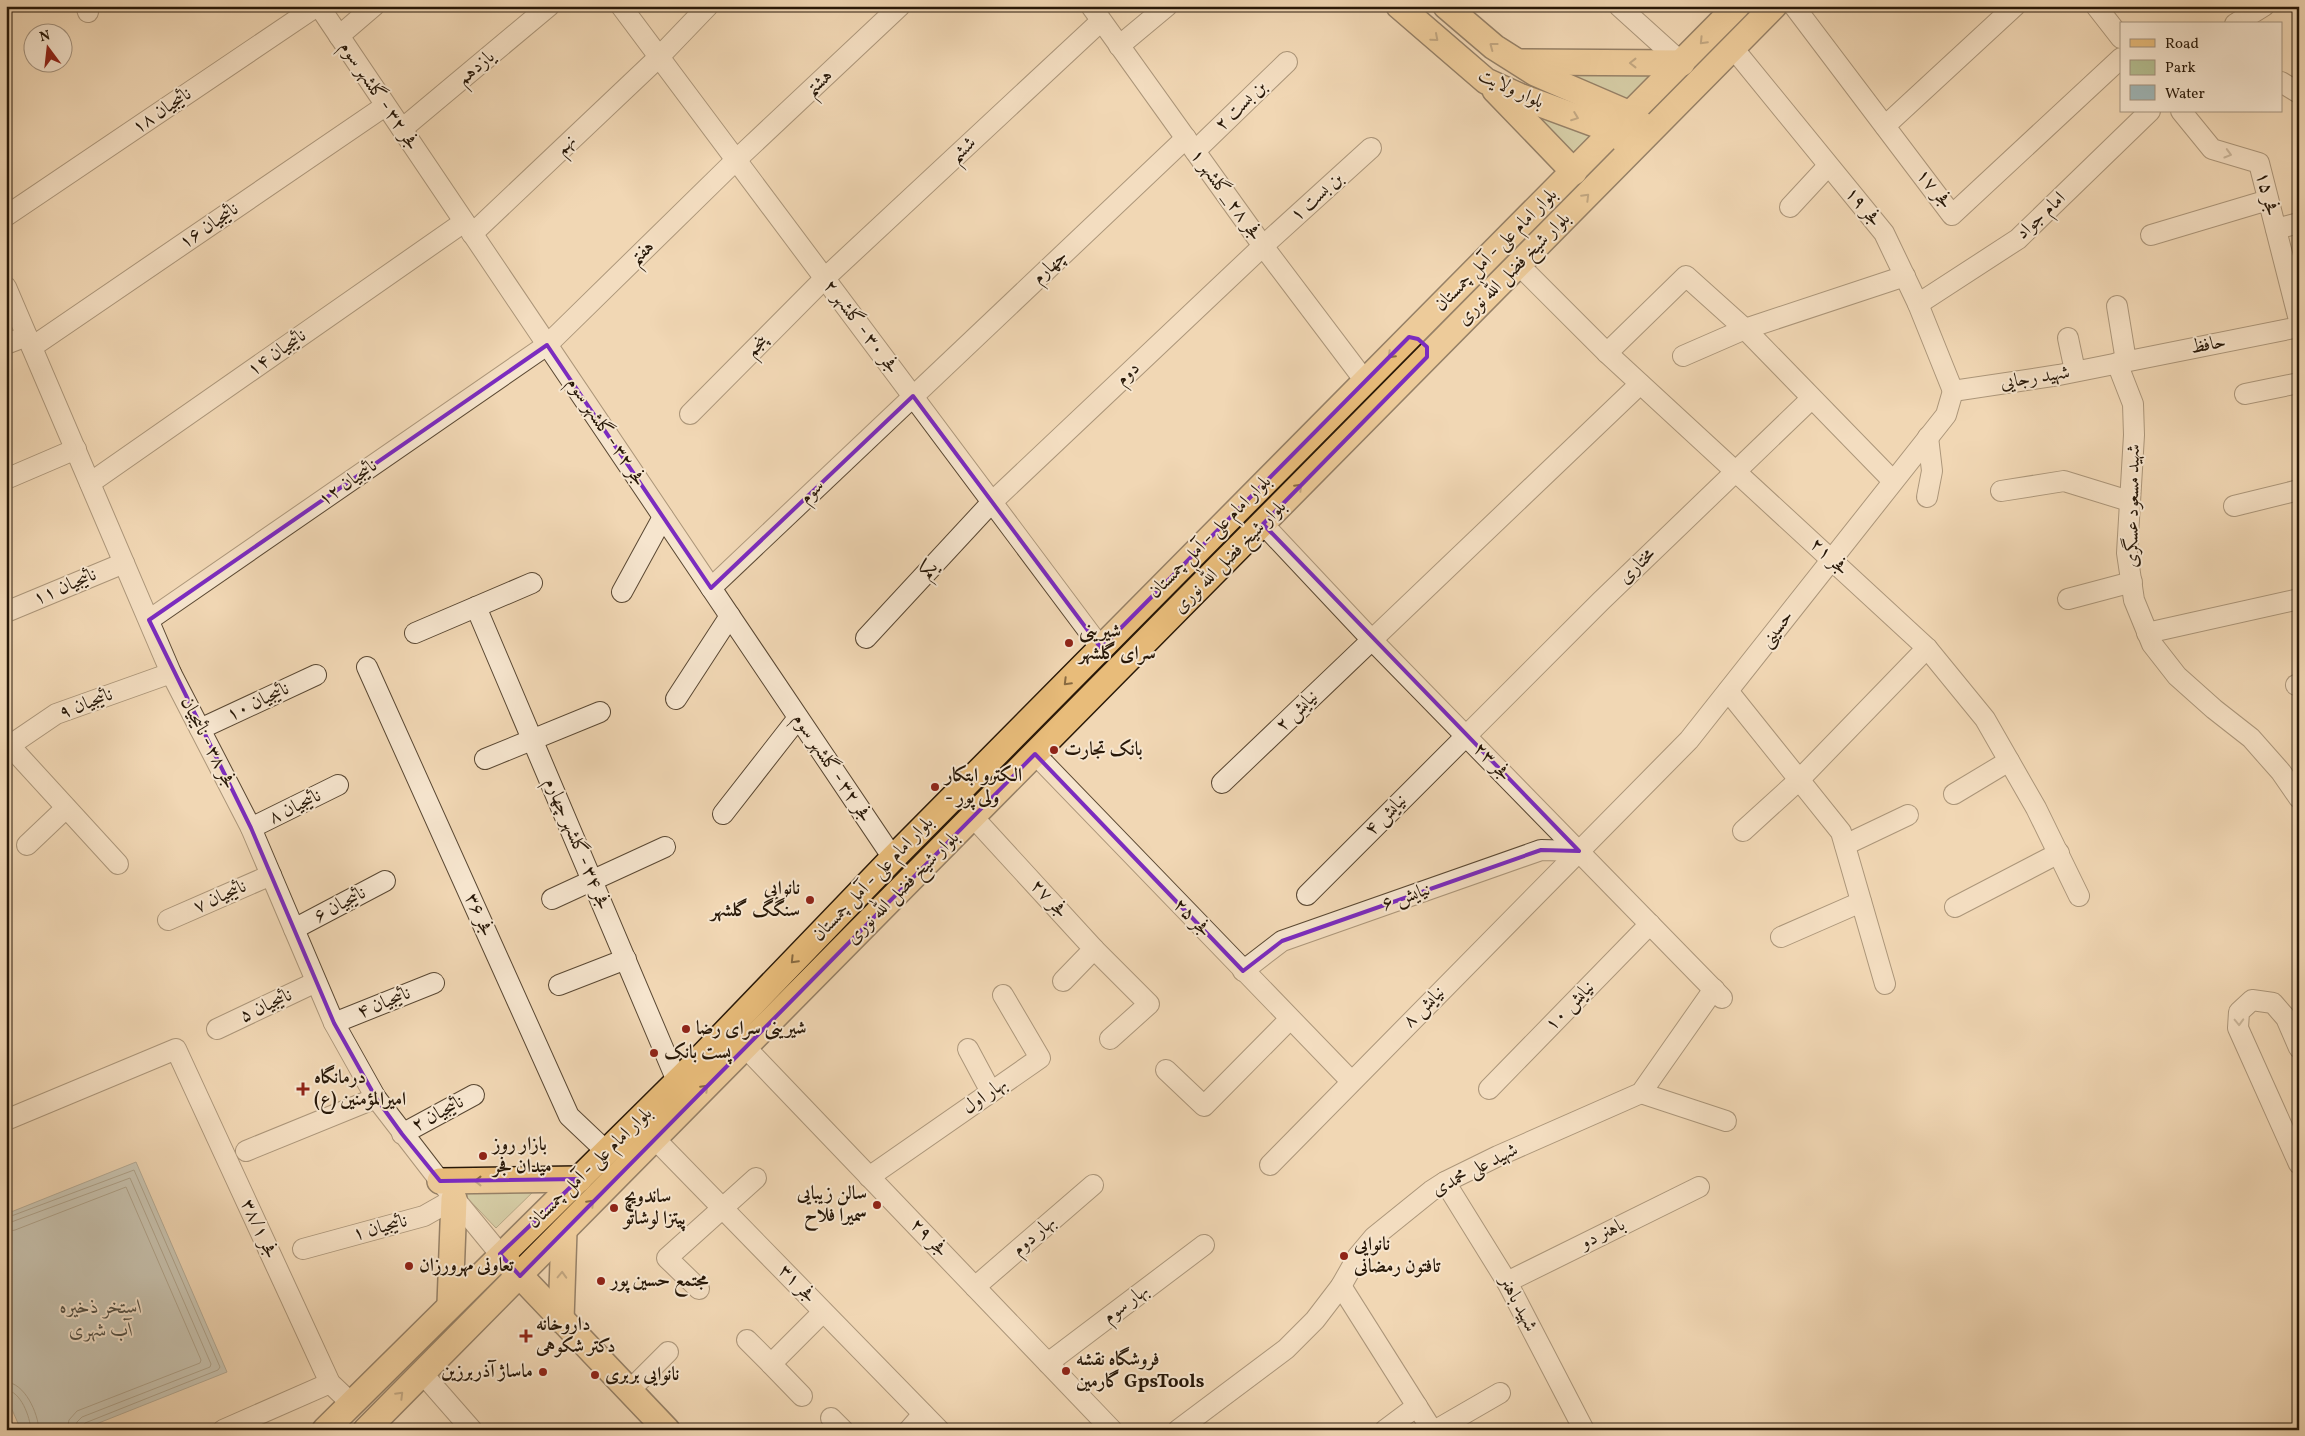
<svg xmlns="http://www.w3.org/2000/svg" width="2305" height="1436" viewBox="0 0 2305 1436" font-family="Vollkorn,Amiri,serif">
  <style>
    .green { fill: #b4bf92; stroke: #6e6c4d }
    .water { fill: #9fb7b8; stroke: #6f7772 }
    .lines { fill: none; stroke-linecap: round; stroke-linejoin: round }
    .shore { stroke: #646860; stroke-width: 1 }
    .minor-casing { stroke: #5a4833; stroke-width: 22 }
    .major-casing { stroke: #281808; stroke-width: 28 }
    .minor { stroke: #f6e5ce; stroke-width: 20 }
    .major { stroke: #e8bc7a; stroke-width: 25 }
    .oneway { stroke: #886a41 }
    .oneway2 { stroke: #998975 }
    .marked { fill: none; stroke: #7b2cbf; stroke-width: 4; stroke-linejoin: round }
    .poi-dot { fill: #8f2418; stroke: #f6e5ce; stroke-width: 2 }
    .labels { text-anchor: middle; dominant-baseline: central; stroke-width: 4; stroke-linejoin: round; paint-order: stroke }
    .street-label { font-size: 19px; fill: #281808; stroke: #f6e5ce }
    .poi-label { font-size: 19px; font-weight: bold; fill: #281808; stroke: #f6e5ce; text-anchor: start }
    .water-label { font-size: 20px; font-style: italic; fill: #525046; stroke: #f6e5ce }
  </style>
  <rect width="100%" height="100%" fill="#f1d7b4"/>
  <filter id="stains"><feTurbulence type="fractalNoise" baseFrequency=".004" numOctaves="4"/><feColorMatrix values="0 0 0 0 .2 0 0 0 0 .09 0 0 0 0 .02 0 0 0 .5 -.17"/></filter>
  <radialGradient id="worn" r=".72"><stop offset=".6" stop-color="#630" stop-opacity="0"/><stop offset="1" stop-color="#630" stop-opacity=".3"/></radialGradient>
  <!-- green -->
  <g class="green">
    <polygon points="1662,69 1628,104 1567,78 1569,74"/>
    <polygon points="1543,114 1599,134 1573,160 1542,125 1540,118"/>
    <polygon points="538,1187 496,1228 458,1188"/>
  </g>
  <!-- water -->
  <polygon class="water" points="136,1162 227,1372 81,1430 21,1430 6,1396 6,1214"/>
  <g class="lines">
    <!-- shore -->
    <g class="shore">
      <polyline points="6,1218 134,1170 220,1367 218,1370 85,1423 81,1430"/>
      <polyline points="6,1224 130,1178 211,1364 210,1367 82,1417 77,1422 75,1430"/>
      <polyline points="6,1232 15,1230 126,1187 201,1360 200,1363 77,1411 69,1420 67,1430"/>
      <path d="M 6,1382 C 25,1383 38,1413 39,1430"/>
      <path d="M 6,1390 C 21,1391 30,1417 31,1430"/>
    </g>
    <defs>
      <g id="minor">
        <polyline points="86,6 88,12"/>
        <polyline points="319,6 893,858"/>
        <polyline points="621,6 1101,648"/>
        <polyline points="1091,6 1263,246 1365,381"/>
        <polyline points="1619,6 1682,63"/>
        <polyline points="1794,6 1952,215 2121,58"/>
        <polyline points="2096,6 2121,38"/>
        <polyline points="2235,24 2264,6"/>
        <polyline points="339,36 374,6"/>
        <polyline points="1119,46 1167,6"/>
        <polyline points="1733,48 1884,233 1918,304 1953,391"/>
        <polyline points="2281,82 2299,93"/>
        <polyline points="2181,111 2212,149 2259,163 2299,320"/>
        <polyline points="1885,126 2015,6"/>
        <polyline points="402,129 549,6"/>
        <polyline points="1195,151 1287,62"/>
        <polyline points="1790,207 1828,166"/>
        <polyline points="6,216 317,6"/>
        <polyline points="2276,229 2299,223"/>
        <polyline points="472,234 659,57 708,6"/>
        <polyline points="2151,235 2268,200"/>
        <polyline points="1519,265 1607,353 1927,648 1985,719 2036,808 2079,896"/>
        <polyline points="6,287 171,673 251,828 334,1023 376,1098 440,1181 500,1254"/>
        <polyline points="1918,304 2018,239 2150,111"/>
        <polyline points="2117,306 2126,361"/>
        <polyline points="2068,338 2075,371"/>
        <polyline points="6,344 27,336"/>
        <polyline points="32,347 385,106"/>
        <polyline points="1607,353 1686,276 1745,329 1893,481"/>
        <polyline points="1683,356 1745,329 1905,276"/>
        <polyline points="2117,363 2133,404 2134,435 2127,553 2134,600 2152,644 2177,676 2214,709 2251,738 2281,772 2299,798"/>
        <polyline points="1953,391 2059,375 2299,327"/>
        <polyline points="2245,394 2299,383"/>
        <polyline points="690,414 825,278 1101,21"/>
        <polyline points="6,479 76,449"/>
        <polyline points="90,483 464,222"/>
        <polyline points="2001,491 2064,481 2129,501"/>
        <polyline points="1927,497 1932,471 1928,437"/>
        <polyline points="2234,506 2299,490"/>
        <polyline points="1263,524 1371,639 1722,998"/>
        <polyline points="711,588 1186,138"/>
        <polyline points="622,592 663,517"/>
        <polyline points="2068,599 2132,582"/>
        <polyline points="476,607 677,1081"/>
        <polyline points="6,612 124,563"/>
        <polyline points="149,620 547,345 736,160 900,6"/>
        <polyline points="415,633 532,583"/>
        <polyline points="2147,633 2299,599"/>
        <polyline points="866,638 992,502 1263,246 1371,148"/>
        <polyline points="367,667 569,1116 607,1152"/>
        <polyline points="2296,685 2299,684"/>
        <polyline points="1728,691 1841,832 1885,984"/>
        <polyline points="676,699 730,616"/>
        <polyline points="200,729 316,675"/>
        <polyline points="9,745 118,864"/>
        <polyline points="6,748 56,714 171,673"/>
        <polyline points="1035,754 1351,1081"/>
        <polyline points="485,759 600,712"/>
        <polyline points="1222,783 1640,384"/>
        <polyline points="1954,794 2009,761"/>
        <polyline points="723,814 798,718"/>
        <polyline points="973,817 1094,949 1063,981"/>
        <polyline points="251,828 338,785"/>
        <polyline points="1743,831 1799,780 1927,648"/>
        <polyline points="27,845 66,808"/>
        <polyline points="1845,845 1908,815"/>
        <polyline points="1307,895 1601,601 1811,399"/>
        <polyline points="552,899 665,847"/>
        <polyline points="1955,907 2059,853"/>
        <polyline points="168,920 271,875"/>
        <polyline points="294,929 385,881"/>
        <polyline points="1781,937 1861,902"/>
        <polyline points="1094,949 1149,1004 1110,1039"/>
        <polyline points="1243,971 1282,941 1541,850 1579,851"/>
        <polyline points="559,985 626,959"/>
        <polyline points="334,1023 434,983"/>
        <polyline points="217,1029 316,982"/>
        <polyline points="745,1047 1112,1430"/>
        <polyline points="2299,1048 2286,1018 2273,1003 2252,1000 2239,1012 2238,1028 2299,1164"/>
        <polyline points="968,1049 991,1092"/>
        <polyline points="1166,1070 1204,1106 1290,1019"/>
        <polyline points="1489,1089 1650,924"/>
        <polyline points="1641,1093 1726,1121"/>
        <polyline points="6,1120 176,1049 330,1383 351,1403"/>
        <polyline points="402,1134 474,1095"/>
        <polyline points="655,1139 939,1430"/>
        <polyline points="246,1151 376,1098"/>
        <polyline points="1270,1165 1689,740 1946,415 1953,391"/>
        <polyline points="869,1177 1040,1058 1003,995"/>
        <polyline points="1445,1182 1507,1282 1584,1430"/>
        <polyline points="303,1249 424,1216 454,1199"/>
        <polyline points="1507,1282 1699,1187"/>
        <polyline points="1341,1286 1432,1430"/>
        <polyline points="975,1287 1093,1185"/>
        <polyline points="699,1289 667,1258 756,1178"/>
        <polyline points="747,1340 771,1364 823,1312"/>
        <polyline points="1048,1363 1204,1245"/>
        <polyline points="771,1364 802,1396"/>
        <polyline points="422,1373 472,1430"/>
        <polyline points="629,1391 668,1352"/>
        <polyline points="831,1418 843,1430"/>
        <polyline points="223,1430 330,1383"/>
        <polyline points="909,1430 923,1414"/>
        <polyline points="1178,1430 1286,1349 1315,1320 1341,1286 1358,1256 1374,1237 1431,1191 1445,1182 1498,1156 1641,1093 1714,989"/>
        <polyline points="1385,1430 1417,1406"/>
        <polyline points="1436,1430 1500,1393"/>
      </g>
      <g id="major">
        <polyline points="1399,6 1486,81 1519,96 1614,131 1625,142"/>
        <polyline points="1446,6 1494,47 1535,73 1630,114 1641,124"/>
        <polyline points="1522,62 1682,63"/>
        <polyline points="1495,90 1574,172"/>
        <polyline points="440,1181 579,1179"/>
        <polyline points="508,1263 667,1430"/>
        <polyline points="450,1304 454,1199"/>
        <polyline points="561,1320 564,1231"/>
        <polyline points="325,1430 686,1073 893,858 1737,6"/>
        <polyline points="366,1430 1774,6"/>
      </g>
    </defs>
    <!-- minor casing -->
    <use href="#minor" class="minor-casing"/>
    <!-- major casing -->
    <use href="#major" class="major-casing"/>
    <!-- minor -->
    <use href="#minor" class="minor"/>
    <!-- major -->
    <use href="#major" class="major"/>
  </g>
  <!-- one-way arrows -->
  <defs><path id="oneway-chevron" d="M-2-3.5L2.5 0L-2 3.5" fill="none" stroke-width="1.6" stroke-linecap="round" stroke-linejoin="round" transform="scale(1.25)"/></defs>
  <g class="oneway">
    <use href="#oneway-chevron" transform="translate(1435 38) rotate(41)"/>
    <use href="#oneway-chevron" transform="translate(1703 41) rotate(134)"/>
    <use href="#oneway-chevron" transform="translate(1493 46) rotate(-143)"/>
    <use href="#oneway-chevron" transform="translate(1633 63) rotate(180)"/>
    <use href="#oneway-chevron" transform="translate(1575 117) rotate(21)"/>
    <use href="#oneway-chevron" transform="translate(1586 197) rotate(-45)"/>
    <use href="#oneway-chevron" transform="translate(1391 355) rotate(135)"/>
    <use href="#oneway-chevron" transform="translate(1299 487) rotate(-45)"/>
    <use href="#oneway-chevron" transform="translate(1067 682) rotate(135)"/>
    <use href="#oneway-chevron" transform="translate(794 960) rotate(134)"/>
    <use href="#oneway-chevron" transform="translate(705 1088) rotate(-45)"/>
    <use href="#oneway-chevron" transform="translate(478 1181) rotate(180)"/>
    <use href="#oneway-chevron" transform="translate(591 1203) rotate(-45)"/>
    <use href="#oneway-chevron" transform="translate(562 1275) rotate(-88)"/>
    <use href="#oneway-chevron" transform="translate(400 1395) rotate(-45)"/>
  </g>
  <g class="oneway2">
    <use href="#oneway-chevron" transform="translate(2228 154) rotate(16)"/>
    <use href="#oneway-chevron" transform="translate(2239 1022) rotate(88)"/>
  </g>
  <!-- marked area -->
  <path d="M0 0H2305V1436H0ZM 1409,337 L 1418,339 L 1427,347 L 1427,357 L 1263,524 L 1579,851 L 1541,850 L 1282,941 L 1243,971 L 1035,754 L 520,1276 L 500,1254 L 579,1179 L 440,1181 L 402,1134 L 376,1098 L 334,1023 L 251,828 L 149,620 L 547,345 L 711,588 L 913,396 L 1101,648 Z" fill="#f1d7b4" fill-opacity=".55" fill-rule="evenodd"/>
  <path class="marked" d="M 1409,337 L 1418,339 L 1427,347 L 1427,357 L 1263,524 L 1579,851 L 1541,850 L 1282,941 L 1243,971 L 1035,754 L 520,1276 L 500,1254 L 579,1179 L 440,1181 L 402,1134 L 376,1098 L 334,1023 L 251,828 L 149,620 L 547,345 L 711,588 L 913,396 L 1101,648 Z"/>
  <!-- markers -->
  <g class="poi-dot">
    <circle cx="1069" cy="643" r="5"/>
    <circle cx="1054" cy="750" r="5"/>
    <circle cx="935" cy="787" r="5"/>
    <circle cx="810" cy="900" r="5"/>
    <circle cx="686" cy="1029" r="5"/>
    <circle cx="654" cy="1053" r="5"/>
    <path d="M300.5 1081.5h5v5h5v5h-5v5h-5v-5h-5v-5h5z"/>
    <circle cx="483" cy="1156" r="5"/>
    <circle cx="877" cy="1205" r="5"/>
    <circle cx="614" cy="1208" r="5"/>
    <circle cx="1344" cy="1256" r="5"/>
    <circle cx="409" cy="1266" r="5"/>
    <circle cx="601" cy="1281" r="5"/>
    <path d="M523.5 1328.5h5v5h5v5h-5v5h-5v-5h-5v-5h5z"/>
    <circle cx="1066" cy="1371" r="5"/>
    <circle cx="543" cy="1372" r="5"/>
    <circle cx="595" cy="1375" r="5"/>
  </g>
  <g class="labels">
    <!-- street labels -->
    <g class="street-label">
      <text transform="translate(476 68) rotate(-40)">یازدهم</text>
      <text transform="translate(819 83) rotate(-43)">هشتم</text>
      <text transform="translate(1511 89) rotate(25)">بلوار ولایت</text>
      <text transform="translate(379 96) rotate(56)">فجر ۳۲ - گلشهر سوم</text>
      <text transform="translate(1241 106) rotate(-44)">بن بست ۲</text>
      <text transform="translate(162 111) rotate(-34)">نائیجیان ۱۸</text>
      <text transform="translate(566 145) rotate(-43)">نهم</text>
      <text transform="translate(963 150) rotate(-43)">ششم</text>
      <text transform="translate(1934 189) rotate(51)">فجر ۱۷</text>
      <text transform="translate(2267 194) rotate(76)">فجر ۱۵</text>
      <text transform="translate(1226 195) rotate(54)">فجر ۲۸_گلشهر ۱</text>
      <text transform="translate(1317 197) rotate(-42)">بن بست ۱</text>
      <text transform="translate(1863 207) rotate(50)">فجر ۱۹</text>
      <text transform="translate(2041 216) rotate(-43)">امام جواد</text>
      <text transform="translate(209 226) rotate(-34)">نائیجیان ۱۶</text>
      <text transform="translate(1496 250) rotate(-45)">بلوار امام علی - آمل چمستان</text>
      <text transform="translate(642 253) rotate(-44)">هفتم</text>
      <text transform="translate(1050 267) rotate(-43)">چهارم</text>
      <text transform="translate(1514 269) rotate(-45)">بلوار شیخ فضل الله نوری</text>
      <text transform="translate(861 327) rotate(53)">فجر ۳۰ - گلشهر ۲</text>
      <text transform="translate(2208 345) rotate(-11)">حافظ</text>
      <text transform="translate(757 346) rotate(-45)">پنجم</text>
      <text transform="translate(277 353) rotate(-35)">نائیجیان ۱۴</text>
      <text transform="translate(1128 374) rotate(-43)">دوم</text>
      <text transform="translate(2035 378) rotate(-9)">شهید رجایی</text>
      <text transform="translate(606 432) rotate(56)">فجر ۳۲ - گلشهر سوم</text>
      <text transform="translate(348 483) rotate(-35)">نائیجیان ۱۲</text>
      <text transform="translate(812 492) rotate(-44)">سوم</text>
      <text transform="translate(2133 506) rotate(-89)">شهید مسعود عسگری</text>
      <text transform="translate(1210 537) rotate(-45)">بلوار امام علی - آمل چمستان</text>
      <text transform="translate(1230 557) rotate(-45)">بلوار شیخ فضل الله نوری</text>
      <text transform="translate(1829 557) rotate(43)">فجر ۲۱</text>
      <text transform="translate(1637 566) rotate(-44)">مختاری</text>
      <text transform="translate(929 570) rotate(-47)">یکم</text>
      <text transform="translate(65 587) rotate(-23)">نائیجیان ۱۱</text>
      <text transform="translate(1777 629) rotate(-52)">حسینی</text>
      <text transform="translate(258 702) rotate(-25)">نائیجیان ۱۰</text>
      <text transform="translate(86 704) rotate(-21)">نائیجیان ۹</text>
      <text transform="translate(1297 711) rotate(-44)">نیایش ۲</text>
      <text transform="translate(208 743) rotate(63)">فجر ۳۸ - نائیجیان</text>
      <text transform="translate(1492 762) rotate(46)">فجر ۲۳</text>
      <text transform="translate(832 768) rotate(56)">فجر ۳۲ - گلشهر سوم</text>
      <text transform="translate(295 807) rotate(-26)">نائیجیان ۸</text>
      <text transform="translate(1386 815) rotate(-45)">نیایش ۴</text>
      <text transform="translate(577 844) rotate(67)">فجر ۳۴ - گلشهر چهارم</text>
      <text transform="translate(873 879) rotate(-46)">بلوار امام علی - آمل چمستان</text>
      <text transform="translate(903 888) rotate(-45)">بلوار شیخ فضل الله نوری</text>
      <text transform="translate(220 897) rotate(-24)">نائیجیان ۷</text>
      <text transform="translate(1406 897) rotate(-19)">نیایش ۶</text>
      <text transform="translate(1049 899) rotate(47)">فجر ۲۷</text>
      <text transform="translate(340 905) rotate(-28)">نائیجیان ۶</text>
      <text transform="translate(479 915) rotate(66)">فجر ۳۶</text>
      <text transform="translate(1192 918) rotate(46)">فجر ۲۵</text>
      <text transform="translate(384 1003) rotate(-22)">نائیجیان ۴</text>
      <text transform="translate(266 1006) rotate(-25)">نائیجیان ۵</text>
      <text transform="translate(1570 1006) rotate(-46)">نیایش ۱۰</text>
      <text transform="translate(1424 1007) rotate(-45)">نیایش ۸</text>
      <text transform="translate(985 1096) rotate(-35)">بهار اول</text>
      <text transform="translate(438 1114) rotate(-28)">نائیجیان ۲</text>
      <text transform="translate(590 1168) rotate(-44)">بلوار امام علی - آمل چمستان</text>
      <text transform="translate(1475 1170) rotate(-27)">شهید علی محمدی</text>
      <text transform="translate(380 1228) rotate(-15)">نائیجیان ۱</text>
      <text transform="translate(259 1229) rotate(65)">فجر ۳۸/۱</text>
      <text transform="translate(1603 1234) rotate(-26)">باهنر دو</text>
      <text transform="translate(1034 1236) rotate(-41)">بهار دوم</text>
      <text transform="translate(929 1238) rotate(46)">فجر ۲۹</text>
      <text transform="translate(797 1284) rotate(46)">فجر ۳۱</text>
      <text transform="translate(1126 1304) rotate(-37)">بهار سوم</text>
      <text transform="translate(1518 1304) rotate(62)">شهید باهنر</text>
    </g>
    <!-- poi labels -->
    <g class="poi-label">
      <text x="1079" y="632">شیرینی<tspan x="1079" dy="22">سرای گلشهر</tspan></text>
      <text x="1064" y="750">بانک تجارت</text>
      <text x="945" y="776">الکترو ابتکار<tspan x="945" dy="22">- ولی پور</tspan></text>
      <text x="800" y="889" text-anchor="end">نانوایی<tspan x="800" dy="22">سنگگ گلشهر</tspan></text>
      <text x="696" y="1029">شیرینی سرای رضا</text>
      <text x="664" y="1053">پست بانک</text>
      <text x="314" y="1078">درمانگاه<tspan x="314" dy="22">امیرالمؤمنین (ع)</tspan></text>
      <text x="493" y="1145">بازار روز<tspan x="493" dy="22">میدان فجر</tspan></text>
      <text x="867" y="1194" text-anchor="end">سالن زیبایی<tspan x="867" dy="22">سمیرا فلاح</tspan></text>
      <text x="624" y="1197">ساندویچ<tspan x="624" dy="22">پیتزا لوشاتو</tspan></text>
      <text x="1354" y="1245">نانوایی<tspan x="1354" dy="22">تافتون رمضانی</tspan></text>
      <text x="419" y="1266">تعاونی مهرورزان</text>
      <text x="611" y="1281">مجتمع حسین پور</text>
      <text x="536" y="1325">داروخانه<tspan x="536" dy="22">دکتر شکوهی</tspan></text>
      <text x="1076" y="1360">فروشگاه نقشه<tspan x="1076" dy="22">گارمین GpsTools</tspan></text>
      <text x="533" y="1372" text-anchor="end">ماساژ آذربرزین</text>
      <text x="605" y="1375">نانوایی بربری</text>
    </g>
    <!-- water labels -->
    <g class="water-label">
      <text x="101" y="1308">استخر ذخیره<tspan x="101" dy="23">آب شهری</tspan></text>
    </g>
  </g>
  <!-- margin -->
  <rect width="2305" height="1436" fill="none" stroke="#f1d7b4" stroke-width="25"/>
  <rect x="8" y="8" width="2290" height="1421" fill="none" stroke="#281808" stroke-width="2.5"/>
  <rect x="12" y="12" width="2280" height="1411" fill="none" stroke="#281808"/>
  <!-- legend -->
  <rect x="2120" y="22" width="162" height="90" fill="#f6e5ce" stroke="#a4937f"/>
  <rect x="2130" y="39" width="25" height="8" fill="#e8bc7a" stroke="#a4937f"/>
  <text x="2165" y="48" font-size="15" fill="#281808">Road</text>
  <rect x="2130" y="60" width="25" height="15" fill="#b4bf92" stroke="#a4937f"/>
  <text x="2165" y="72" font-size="15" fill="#281808">Park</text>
  <rect x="2130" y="85" width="25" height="15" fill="#9fb7b8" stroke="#a4937f"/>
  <text x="2165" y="98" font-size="15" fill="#281808">Water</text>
  <!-- north arrow -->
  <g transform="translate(48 48) rotate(345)"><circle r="24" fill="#f6e5ce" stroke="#a4937f"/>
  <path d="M0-4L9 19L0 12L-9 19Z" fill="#8f2418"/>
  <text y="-8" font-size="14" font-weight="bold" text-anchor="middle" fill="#281808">N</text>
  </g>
  <rect width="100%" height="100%" filter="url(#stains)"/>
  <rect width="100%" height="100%" fill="url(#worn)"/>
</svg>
